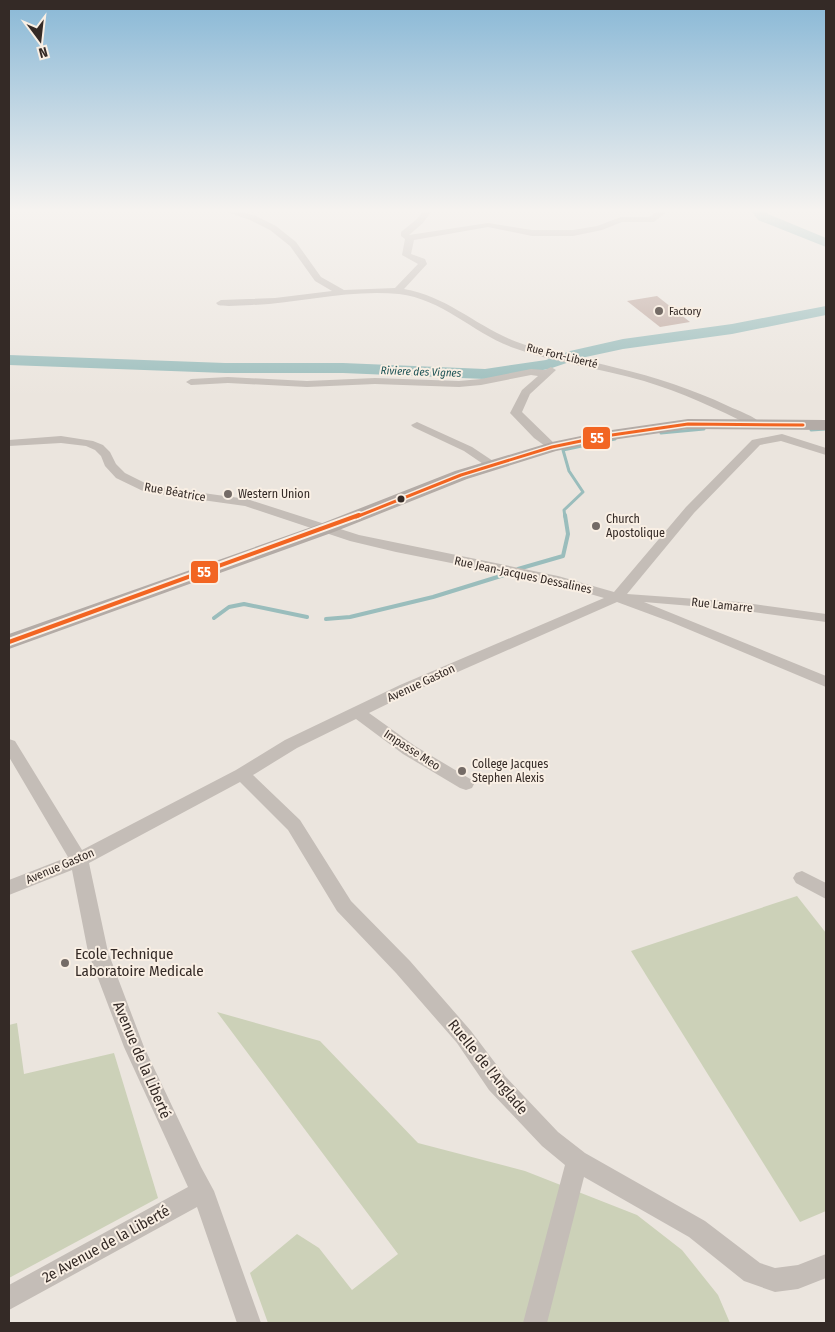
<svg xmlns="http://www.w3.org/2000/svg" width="835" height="1332" viewBox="0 0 835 1332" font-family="'Fira Sans Condensed',sans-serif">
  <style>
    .green { fill: #ccd1b8 }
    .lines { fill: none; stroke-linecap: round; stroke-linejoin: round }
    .stream-far1 { stroke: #9abdbc; stroke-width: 3 }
    .stream { stroke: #9abdbc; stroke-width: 4 }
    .river { fill: #9abdbc; fill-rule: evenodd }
    .building { fill: #bfa89f }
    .street { fill: #c4bdb7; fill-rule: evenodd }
    .primary { fill: #b3aba6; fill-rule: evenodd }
    .bus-1-far1-casing { stroke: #f9efe4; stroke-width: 6 }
    .bus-1-casing { stroke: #f9efe4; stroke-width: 8 }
    .bus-1-far1 { stroke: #f26522; stroke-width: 3 }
    .bus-1 { stroke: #f26522; stroke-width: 4 }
    .poi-dot { fill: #746b66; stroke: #f9efe4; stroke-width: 2 }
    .bus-dot { fill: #342a26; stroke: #f9efe4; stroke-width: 2 }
    .labels { text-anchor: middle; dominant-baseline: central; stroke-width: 4; stroke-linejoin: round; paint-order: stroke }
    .far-poi-label { font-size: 11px; fill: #342a26; stroke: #f9efe4; text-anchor: start }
    .far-street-label { font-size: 11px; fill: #342a26; stroke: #f9efe4 }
    .far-water-label { font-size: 11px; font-style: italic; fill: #1c5255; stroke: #f9efe4 }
    .street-label { font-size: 12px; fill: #342a26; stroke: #f9efe4 }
    .poi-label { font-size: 12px; fill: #342a26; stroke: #f9efe4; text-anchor: start }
    .near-poi-label { font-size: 15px; fill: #342a26; stroke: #f9efe4; text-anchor: start }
    .near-street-label { font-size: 15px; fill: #342a26; stroke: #f9efe4 }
    .line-badge { stroke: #f9efe4; stroke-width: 2 }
    .badge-label { font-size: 14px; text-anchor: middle; font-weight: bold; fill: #fff }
  </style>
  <rect width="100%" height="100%" fill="#ebe5de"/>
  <!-- green -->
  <g class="green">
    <polygon points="797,896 826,933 826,1211 800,1222 631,951"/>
    <polygon points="217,1012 320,1041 418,1143 525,1171 637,1215 682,1250 718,1295 730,1323 268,1323 250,1273 297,1234 319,1248 352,1290 398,1254"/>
    <polygon points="17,1023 24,1074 114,1053 158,1198 9,1278 9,1025"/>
  </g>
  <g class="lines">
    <!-- stream-far1 -->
    <g class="stream-far1">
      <polyline points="811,430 826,429"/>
      <polyline points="661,433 704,429"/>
      <polyline points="565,517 564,510 583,492 569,471 563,450 615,439"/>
    </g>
    <!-- stream -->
    <g class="stream">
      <polyline points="518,569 563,556 568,534 565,515"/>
      <polyline points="214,618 229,607 244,604 307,617"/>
      <polyline points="326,619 350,617 433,597 504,575"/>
    </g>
    <!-- river -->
    <g class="river">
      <polygon points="751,210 764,210 768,214 826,238 826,247 758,220"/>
      <polygon points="826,306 826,315 732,334 623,349 581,358 549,369 485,379 343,373 225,373 9,365 9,355 225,363 343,363 485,369 546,360 570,351 623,339 732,324"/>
    </g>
  </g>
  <!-- building -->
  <polygon class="building" points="657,296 690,322 660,327 627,301"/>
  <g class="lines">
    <!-- street -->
    <g class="street">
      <path d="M 221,210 L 235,210 L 256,216 L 276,226 L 296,242 L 321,277 L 344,290 L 395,288 L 418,264 L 402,255 L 405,239 L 401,236 L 401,232 L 417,219 L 424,210 L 432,210 L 423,223 L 409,235 L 488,223 L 532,230 L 573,230 L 597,226 L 621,217 L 649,217 L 659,210 L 669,210 L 654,222 L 622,222 L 602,230 L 573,236 L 532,236 L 488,227 L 414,240 L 411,254 L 425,259 L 427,264 L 404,289 C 447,296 477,327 517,342 C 549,354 583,359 617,368 C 655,377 692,389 728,406 C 739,411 754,416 762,424 L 760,426 L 752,426 C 717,409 681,392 644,381 C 600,368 554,363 511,347 C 472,332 442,299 399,294 C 350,289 300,303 252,305 C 241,305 228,307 218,305 L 216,303 L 221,300 L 275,298 L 332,291 L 315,281 L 290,246 L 270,230 L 250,220 Z"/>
      <polygon points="551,367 556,370 530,394 522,412 558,447 556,449 552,451 534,438 510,413 522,390 538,376 531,375 481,385 459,387 375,384 307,387 228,383 191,385 186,382 191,379 228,377 307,381 375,378 459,381 481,379 531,369 545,370"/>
      <polygon points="417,422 472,447 499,465 493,469 489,468 464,451 413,427 411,425"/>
      <polygon points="782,434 826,448 826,455 781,441 760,445 694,513 627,594 739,602 826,614 826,622 739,610 644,602 826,676 826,687 671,622 617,602 410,693 369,713 415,746 472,780 474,784 472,788 466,790 460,788 403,754 356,719 297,748 253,775 300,820 351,901 410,961 471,1031 505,1076 558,1132 585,1153 705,1221 760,1263 775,1268 798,1265 826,1254 826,1278 798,1289 775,1292 744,1281 689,1237 584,1177 547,1323 523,1323 565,1165 542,1146 489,1090 457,1043 396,973 337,911 288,830 240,782 89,863 108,952 144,1047 201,1167 214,1191 261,1323 237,1323 197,1207 9,1310 9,1285 188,1187 124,1047 88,952 72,870 9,895 9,880 68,857 9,757 9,739 15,741 82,850 236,770 285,740 400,685 604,598 556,584 396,552 350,541 245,506 145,492 116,478 105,466 101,456 95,450 86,446 61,443 9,446 9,440 61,436 93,441 103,445 110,452 116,464 125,473 151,486 247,499 359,535 558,576 614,592 686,507 752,440"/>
      <polygon points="802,871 826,883 826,899 796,883 793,878 796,873"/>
    </g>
    <!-- primary -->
    <polygon class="primary" points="688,419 826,420 826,430 688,429 605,441 556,451 467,479 334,532 9,649 9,634 320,524 455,471 552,442 605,431"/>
    <defs>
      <polyline id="bus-1-far1" points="356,517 461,475 552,447 605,436 688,424 803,425"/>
      <polyline id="bus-1" points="9,642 359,515"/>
    </defs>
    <!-- bus-1-far1 casing -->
    <use href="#bus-1-far1" class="bus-1-far1-casing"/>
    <!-- bus-1 casing -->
    <use href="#bus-1" class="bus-1-casing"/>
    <!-- bus-1-far1 -->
    <use href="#bus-1-far1" class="bus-1-far1"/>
    <!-- bus-1 -->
    <use href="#bus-1" class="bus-1"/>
  </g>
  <!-- sky -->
  <linearGradient id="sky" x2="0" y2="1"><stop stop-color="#89b8d6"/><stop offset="0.53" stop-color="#f6f3f0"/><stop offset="1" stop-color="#f6f3f0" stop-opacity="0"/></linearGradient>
  <rect width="835" height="397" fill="url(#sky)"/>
  <!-- markers -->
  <g class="poi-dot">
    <circle cx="659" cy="311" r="5"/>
    <circle cx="228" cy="494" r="5"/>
    <circle cx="596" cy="526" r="5"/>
    <circle cx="462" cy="771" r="5"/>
    <circle cx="65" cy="963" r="5"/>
  </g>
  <circle class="bus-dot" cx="401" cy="499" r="4.5"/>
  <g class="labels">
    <!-- far-poi labels -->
    <g class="far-poi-label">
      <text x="669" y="311">Factory</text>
    </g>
    <!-- far-street labels -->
    <g class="far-street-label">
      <text transform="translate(562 356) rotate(14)">Rue Fort-Liberté</text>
    </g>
    <!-- far-water labels -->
    <g class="far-water-label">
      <text transform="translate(421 372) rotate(2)">Riviere des Vignes</text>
    </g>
    <!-- street labels -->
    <g class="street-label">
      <text transform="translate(175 492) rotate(10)">Rue Béatrice</text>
      <text transform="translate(523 575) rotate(12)">Rue Jean-Jacques Dessalines</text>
      <text transform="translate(722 605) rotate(6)">Rue Lamarre</text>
      <text transform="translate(421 683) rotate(-25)">Avenue Gaston</text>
      <text transform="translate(412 750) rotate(33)">Impasse Meo</text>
      <text transform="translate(60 866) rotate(-23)">Avenue Gaston</text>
    </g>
    <!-- poi labels -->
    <g class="poi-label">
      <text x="238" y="494">Western Union</text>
      <text x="606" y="519">Church<tspan x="606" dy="14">Apostolique</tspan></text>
      <text x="472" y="764">College Jacques<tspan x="472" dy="14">Stephen Alexis</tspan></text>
    </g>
    <!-- near-poi labels -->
    <g class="near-poi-label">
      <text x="75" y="954">Ecole Technique<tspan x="75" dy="17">Laboratoire Medicale</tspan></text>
    </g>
    <!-- near-street labels -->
    <g class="near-street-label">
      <text transform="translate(142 1060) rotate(67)">Avenue de la Liberté</text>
      <text transform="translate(488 1067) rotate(51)">Ruelle de l'Anglade</text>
      <text transform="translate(106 1244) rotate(-29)">2e Avenue de la Liberté</text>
    </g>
  </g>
  <g class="line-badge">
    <rect x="582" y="426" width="29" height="24" rx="5" fill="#f26522"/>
    <rect x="190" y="560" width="29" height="24" rx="5" fill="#f26522"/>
  </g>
  <g class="badge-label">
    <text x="597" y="443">55</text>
    <text x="204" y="577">55</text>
  </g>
  <!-- border -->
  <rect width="835" height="1332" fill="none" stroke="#342a26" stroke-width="20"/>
  <!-- north arrow -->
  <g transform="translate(40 40) rotate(165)" stroke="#f9efe4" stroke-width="4" paint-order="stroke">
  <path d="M0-4L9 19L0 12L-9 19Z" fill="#342a26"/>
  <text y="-8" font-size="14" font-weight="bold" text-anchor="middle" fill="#342a26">N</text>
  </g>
</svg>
